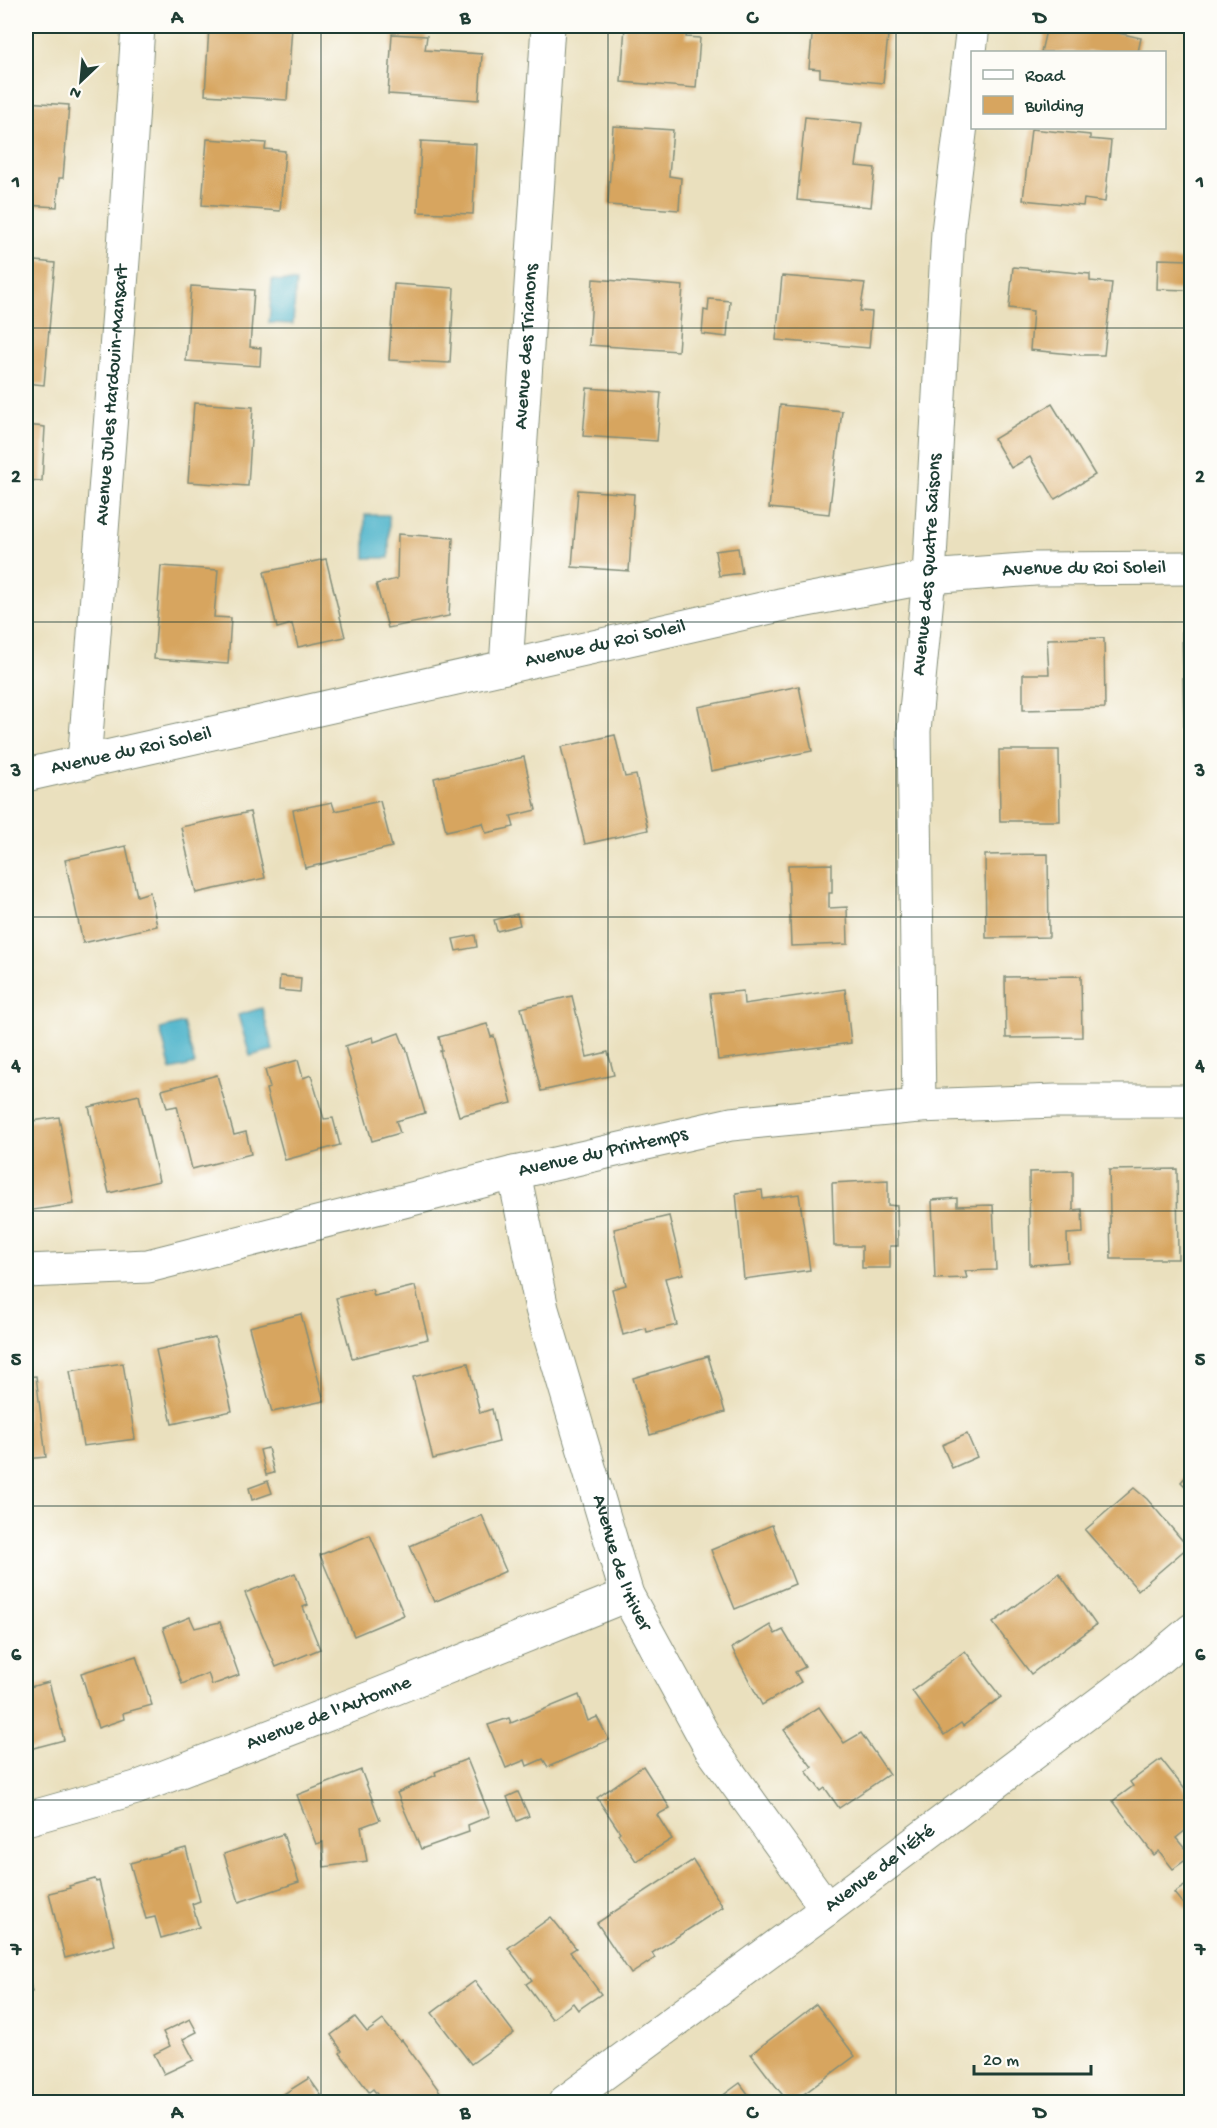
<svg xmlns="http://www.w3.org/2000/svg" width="1217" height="2128" viewBox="0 0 1217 2128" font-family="'Gochi Hand',sans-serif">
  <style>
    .water { fill: #4cb3ca; stroke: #36787f; stroke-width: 1.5 }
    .building { fill: #d7a55f }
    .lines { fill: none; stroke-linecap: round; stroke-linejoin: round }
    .street-casing { stroke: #848e79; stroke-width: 35 }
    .street { stroke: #fff; stroke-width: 33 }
    .grid { fill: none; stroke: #1f3d34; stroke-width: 1.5; stroke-opacity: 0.55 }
    .labels { text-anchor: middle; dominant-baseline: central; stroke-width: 4.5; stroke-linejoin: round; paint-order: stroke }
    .street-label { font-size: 20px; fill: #1f3d34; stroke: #fdfcf7 }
    .neatline { fill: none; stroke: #1f3d34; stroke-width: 2 }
    .grid-label { font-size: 20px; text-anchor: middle; font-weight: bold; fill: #1f3d34 }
  </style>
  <rect width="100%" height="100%" fill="#fdfcf7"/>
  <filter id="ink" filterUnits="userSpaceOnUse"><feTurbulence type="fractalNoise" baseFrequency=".0167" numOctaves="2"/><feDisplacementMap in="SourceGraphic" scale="12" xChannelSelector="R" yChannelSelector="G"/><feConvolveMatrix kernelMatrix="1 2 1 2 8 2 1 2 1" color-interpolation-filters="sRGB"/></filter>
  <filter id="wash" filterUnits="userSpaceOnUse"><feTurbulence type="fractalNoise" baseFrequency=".008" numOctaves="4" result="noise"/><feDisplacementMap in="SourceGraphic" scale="24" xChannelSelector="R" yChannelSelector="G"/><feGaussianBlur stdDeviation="1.35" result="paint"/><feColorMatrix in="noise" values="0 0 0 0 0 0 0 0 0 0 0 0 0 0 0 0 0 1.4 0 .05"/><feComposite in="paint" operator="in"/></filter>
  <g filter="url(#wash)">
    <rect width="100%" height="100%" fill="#eae0be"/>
    <!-- water -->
    <g class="water">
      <polygon points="272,280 296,282 293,324 269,323"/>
      <rect x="365" y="515" width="24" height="43"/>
      <polygon points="262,1008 273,1050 250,1056 238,1015"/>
      <polygon points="183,1023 195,1064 171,1070 160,1029"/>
    </g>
    <g id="blocks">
      <!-- building -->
      <g class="building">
        <polygon points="209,26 292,26 287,100 205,95"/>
        <polygon points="625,26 687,26 686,37 700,38 696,88 621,82"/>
        <polygon points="813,26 889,26 883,83 820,77 820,69 809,68"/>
        <polygon points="1047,26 1086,26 1141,38 1138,52 1041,52"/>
        <polygon points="392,34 427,36 425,50 482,54 479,100 388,94"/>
        <polygon points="26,102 69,105 63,178 59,178 57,207 26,205"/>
        <polygon points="805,117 862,123 856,166 875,168 871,207 797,200"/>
        <polygon points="613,126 673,130 669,176 681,178 679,210 608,205"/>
        <polygon points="1031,129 1090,135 1090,139 1111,141 1105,202 1084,199 1083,206 1023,200"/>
        <polygon points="207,139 266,143 265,149 285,151 280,211 202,205"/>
        <polygon points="421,141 476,144 473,214 418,212"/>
        <polygon points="1158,259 1190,260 1188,290 1157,289"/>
        <polygon points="26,260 55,263 44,385 26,383"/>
        <polygon points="1013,267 1090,274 1090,281 1112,283 1104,355 1082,355 1030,350 1033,311 1009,308"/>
        <polygon points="782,276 865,283 860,311 872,312 869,348 776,340"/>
        <polygon points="593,279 683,286 678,351 589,345"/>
        <polygon points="394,284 454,288 450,363 389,360"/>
        <polygon points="191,286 254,290 250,347 261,348 260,366 186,361"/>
        <polygon points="709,299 730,301 727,337 702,334 704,310 708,311"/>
        <polygon points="587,388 661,393 657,441 583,436"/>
        <polygon points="194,403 253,407 248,486 188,482"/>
        <polygon points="1052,404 1095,475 1055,499 1030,457 1011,468 994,439"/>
        <polygon points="780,405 842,411 829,514 769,508"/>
        <polygon points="1188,416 1191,416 1191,474 1190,474"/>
        <polygon points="26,425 45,427 42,481 26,480"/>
        <polygon points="578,490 634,494 629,571 572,567"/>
        <polygon points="398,534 453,538 449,616 388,628 376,584 397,579"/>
        <polygon points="738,548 742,573 719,576 715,551"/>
        <polygon points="326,559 345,637 298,647 292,624 277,628 264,572"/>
        <polygon points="161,566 218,570 214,617 231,618 228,664 154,659"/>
        <polygon points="1182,632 1191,632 1191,726 1184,727"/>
        <polygon points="1104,638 1105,708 1023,710 1023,674 1049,674 1047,639"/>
        <polygon points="799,686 812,751 711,771 698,707"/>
        <polygon points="615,735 625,777 636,775 648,830 585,844 561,747"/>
        <polygon points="999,750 1059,750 1060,821 1000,821"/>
        <polygon points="524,757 536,810 511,816 514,827 486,833 483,823 446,831 434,778"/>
        <polygon points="380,801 392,847 305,868 293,810 332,802 335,811"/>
        <polygon points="250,812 265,878 196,893 181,827"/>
        <polygon points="126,846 137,896 150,892 157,926 83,943 65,860"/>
        <polygon points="1048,854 1049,937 986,938 985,855"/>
        <polygon points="832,864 832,893 829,893 829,908 847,907 848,944 791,946 788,865"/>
        <polygon points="517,914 520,925 497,931 494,920"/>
        <polygon points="475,935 477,947 456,951 453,939"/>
        <polygon points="280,976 301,978 300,992 279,990"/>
        <polygon points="1081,976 1082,1037 1006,1038 1005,977"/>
        <polygon points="845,989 851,1043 718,1060 710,994 743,991 744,1004"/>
        <polygon points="572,996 587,1057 608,1052 614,1075 541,1091 521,1008"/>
        <polygon points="487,1024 491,1037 494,1036 512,1103 459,1116 440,1051 442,1051 439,1037"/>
        <polygon points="399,1033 405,1048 406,1047 425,1113 396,1121 400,1133 372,1141 345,1046 373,1037 374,1042"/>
        <polygon points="298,1060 303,1078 311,1075 324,1119 333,1118 340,1145 285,1160 266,1089 270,1088 265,1070"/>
        <polygon points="217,1075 234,1135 246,1132 251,1154 192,1169 177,1106 167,1108 162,1090"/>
        <polygon points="139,1095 159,1181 109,1193 89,1107"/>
        <polygon points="59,1117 74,1204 26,1211 26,1122"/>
        <polygon points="1177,1169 1178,1259 1111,1259 1109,1170"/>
        <polygon points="1073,1171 1073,1210 1082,1209 1083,1233 1067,1234 1068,1262 1030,1265 1029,1172"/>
        <polygon points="888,1180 888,1205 897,1206 898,1246 890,1246 890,1268 862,1268 862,1246 834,1246 832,1183"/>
        <polygon points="762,1190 763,1199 799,1194 810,1270 744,1279 736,1193"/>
        <polygon points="957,1198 957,1206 993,1205 996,1270 965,1271 967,1278 935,1279 932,1200"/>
        <polygon points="669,1216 683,1274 665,1278 677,1325 647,1332 646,1328 623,1335 612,1289 626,1285 614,1229"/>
        <polygon points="415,1286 428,1339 352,1358 336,1298 372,1289 374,1296"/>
        <polygon points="301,1314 324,1401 272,1412 249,1327"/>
        <polygon points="215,1337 232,1411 172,1424 156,1350"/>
        <polygon points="708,1356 725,1412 650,1435 633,1378"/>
        <polygon points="123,1363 135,1439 83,1446 70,1371"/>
        <polygon points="468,1363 480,1413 492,1409 499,1442 433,1459 413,1377"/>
        <polygon points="36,1376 46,1457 26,1459 26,1377"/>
        <polygon points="967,1434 977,1457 952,1468 942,1445"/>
        <polygon points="268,1448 274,1473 266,1475 260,1450"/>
        <polygon points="1191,1471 1191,1492 1181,1482"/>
        <polygon points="268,1481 272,1493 252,1500 249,1488"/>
        <polygon points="1134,1488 1147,1499 1188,1547 1138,1590 1085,1530"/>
        <polygon points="482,1515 506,1571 434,1602 410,1546"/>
        <polygon points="772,1525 795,1584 735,1609 711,1550"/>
        <polygon points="370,1535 404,1615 354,1636 320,1555"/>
        <polygon points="295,1573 308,1605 303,1607 320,1649 276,1667 245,1593"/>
        <polygon points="1059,1573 1096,1625 1031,1674 993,1623"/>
        <polygon points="190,1617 195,1628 220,1622 239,1675 212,1685 208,1673 182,1684 163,1628"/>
        <polygon points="770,1625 775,1634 783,1630 805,1667 795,1672 801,1682 762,1705 732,1648"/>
        <polygon points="965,1651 1001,1697 963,1726 961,1723 944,1735 912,1691"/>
        <polygon points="136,1656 152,1705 123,1713 124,1719 98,1728 81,1673"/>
        <polygon points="49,1682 64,1740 26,1750 26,1688"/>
        <polygon points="579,1695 588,1721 597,1717 609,1740 548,1767 543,1759 527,1766 525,1760 506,1768 488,1725 509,1718 511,1723"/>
        <polygon points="819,1707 844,1743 861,1733 889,1774 839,1808 825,1788 821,1791 806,1771 812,1767 784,1730"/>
        <polygon points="467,1759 490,1816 468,1825 469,1832 421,1849 397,1793 436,1775 435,1772"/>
        <polygon points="1161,1759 1191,1797 1191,1826 1176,1838 1191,1856 1173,1869 1159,1851 1154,1855 1113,1801 1133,1786 1130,1782"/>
        <polygon points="643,1766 670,1808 657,1815 672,1839 636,1861 618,1834 620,1832 597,1798"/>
        <polygon points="361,1770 380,1820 361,1827 367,1861 324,1867 323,1842 316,1844 297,1795"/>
        <polygon points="518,1792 529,1816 517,1821 507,1797"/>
        <polygon points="283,1834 299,1882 239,1902 224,1854"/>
        <polygon points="186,1848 200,1901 192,1904 199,1927 161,1938 155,1917 146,1919 130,1863"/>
        <polygon points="693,1860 723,1907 652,1953 655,1958 631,1974 597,1923"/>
        <polygon points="95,1879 96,1882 99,1881 115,1945 65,1958 49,1893 70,1888 69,1886"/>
        <polygon points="1186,1885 1191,1893 1191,1904 1186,1908 1174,1893"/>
        <polygon points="551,1917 576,1948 570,1952 601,1994 578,2010 573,2003 552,2019 526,1984 532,1980 508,1948"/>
        <polygon points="26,1962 32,1992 26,1993"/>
        <polygon points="475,1981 514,2033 471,2064 432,2013"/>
        <polygon points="816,2004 855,2056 793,2102 788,2102 751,2054"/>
        <polygon points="355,2017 367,2032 383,2020 400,2041 402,2040 441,2093 428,2102 383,2102 373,2089 369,2092 340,2053 342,2051 331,2035"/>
        <polygon points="190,2019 197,2032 183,2039 194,2060 164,2074 154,2054 170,2046 163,2032"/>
        <polygon points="309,2078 326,2102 271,2102"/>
        <polygon points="740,2083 754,2102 714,2102"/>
      </g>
    </g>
  </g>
  <g filter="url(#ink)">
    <use href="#blocks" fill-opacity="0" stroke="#848e79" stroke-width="1.5"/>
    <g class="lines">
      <defs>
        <g id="street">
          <path id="s1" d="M 506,667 L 548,26"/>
          <path id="s2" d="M 84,763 L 124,247 L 138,26"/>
          <path id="s3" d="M 26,775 L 780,605 L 929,577 L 1035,569 L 1192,568"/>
          <path id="s4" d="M 919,1106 L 914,731 L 929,577 L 948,232 L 973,26"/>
          <path id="s5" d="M 514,1173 L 542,1309 L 627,1595 L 710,1747 L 827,1909"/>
          <path id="s6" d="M 26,1271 L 148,1266 L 514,1173 L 731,1124 L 919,1106 L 1055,1101 L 1192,1101"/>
          <path id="s7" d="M 26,1819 L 136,1788 L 373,1697 L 627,1595"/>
          <path id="s8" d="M 565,2102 L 827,1909 L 1144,1670 L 1192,1630"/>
        </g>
      </defs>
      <!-- street casing -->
      <use href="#street" class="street-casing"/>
      <!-- street -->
      <use href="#street" class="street"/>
    </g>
  </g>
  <!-- grid -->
  <path class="grid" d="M 321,26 L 321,2102M 608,26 L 608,2102M 896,26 L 896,2102M 26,328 L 1192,328M 26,622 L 1192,622M 26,917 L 1192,917M 26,1211 L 1192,1211M 26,1506 L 1192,1506M 26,1800 L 1192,1800"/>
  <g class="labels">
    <!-- street labels -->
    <g class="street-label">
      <text stroke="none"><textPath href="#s1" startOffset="321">Avenue des Trianons</textPath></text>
      <text stroke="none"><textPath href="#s2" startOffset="369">Avenue Jules Hardouin-Mansart</textPath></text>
      <text stroke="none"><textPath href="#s4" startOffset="542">Avenue des Quatre Saisons</textPath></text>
      <text stroke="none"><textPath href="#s3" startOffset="1080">Avenue du Roi Soleil</textPath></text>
      <text stroke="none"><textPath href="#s3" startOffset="594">Avenue du Roi Soleil</textPath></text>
      <text stroke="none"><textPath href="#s3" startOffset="108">Avenue du Roi Soleil</textPath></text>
      <text stroke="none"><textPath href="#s6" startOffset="591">Avenue du Printemps</textPath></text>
      <text stroke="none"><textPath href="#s5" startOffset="405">Avenue de l'Hiver</textPath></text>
      <text stroke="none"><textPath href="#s7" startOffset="321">Avenue de l'Automne</textPath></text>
      <text stroke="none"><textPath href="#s8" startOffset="392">Avenue de l'Été</textPath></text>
    </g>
  </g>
  <!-- margin -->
  <rect width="1217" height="2128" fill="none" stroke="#fdfcf7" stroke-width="66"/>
  <!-- legend -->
  <rect x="971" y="51" width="195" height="78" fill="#fdfcf7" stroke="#a4b0a9" stroke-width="1.5"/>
  <rect x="983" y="70" width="30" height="9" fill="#ffffff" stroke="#a4b0a9" stroke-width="1.5"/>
  <text x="1025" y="81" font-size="18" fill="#1f3d34">Road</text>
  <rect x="983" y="96" width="30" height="18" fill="#d7a55f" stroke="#a4b0a9" stroke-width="1.5"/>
  <text x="1025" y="111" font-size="18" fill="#1f3d34">Building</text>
  <!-- north arrow -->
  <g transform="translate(81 81) rotate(206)" stroke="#fdfcf7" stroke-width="4.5" paint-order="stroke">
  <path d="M0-4.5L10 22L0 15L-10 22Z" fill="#1f3d34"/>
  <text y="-9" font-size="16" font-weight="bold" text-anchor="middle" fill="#1f3d34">N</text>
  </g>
  <!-- scale -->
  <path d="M974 2065v9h117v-9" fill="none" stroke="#1f3d34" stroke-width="3"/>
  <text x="983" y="2065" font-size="18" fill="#1f3d34" stroke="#fdfcf7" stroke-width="4.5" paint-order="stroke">20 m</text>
  <rect x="33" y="33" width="1151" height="2062" class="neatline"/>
  <g class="grid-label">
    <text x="177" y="23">A</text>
    <text x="465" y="23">B</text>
    <text x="752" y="23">C</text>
    <text x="1040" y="23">D</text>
    <text x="16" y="187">1</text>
    <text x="1200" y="187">1</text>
    <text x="16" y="482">2</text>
    <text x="1200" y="482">2</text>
    <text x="16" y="776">3</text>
    <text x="1200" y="776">3</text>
    <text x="16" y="1071">4</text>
    <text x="1200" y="1071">4</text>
    <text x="16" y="1365">5</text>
    <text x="1200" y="1365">5</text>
    <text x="16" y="1660">6</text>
    <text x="1200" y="1660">6</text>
    <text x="16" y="1955">7</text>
    <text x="1200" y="1955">7</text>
    <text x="177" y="2118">A</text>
    <text x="465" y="2118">B</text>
    <text x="752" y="2118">C</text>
    <text x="1040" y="2118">D</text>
  </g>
</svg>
